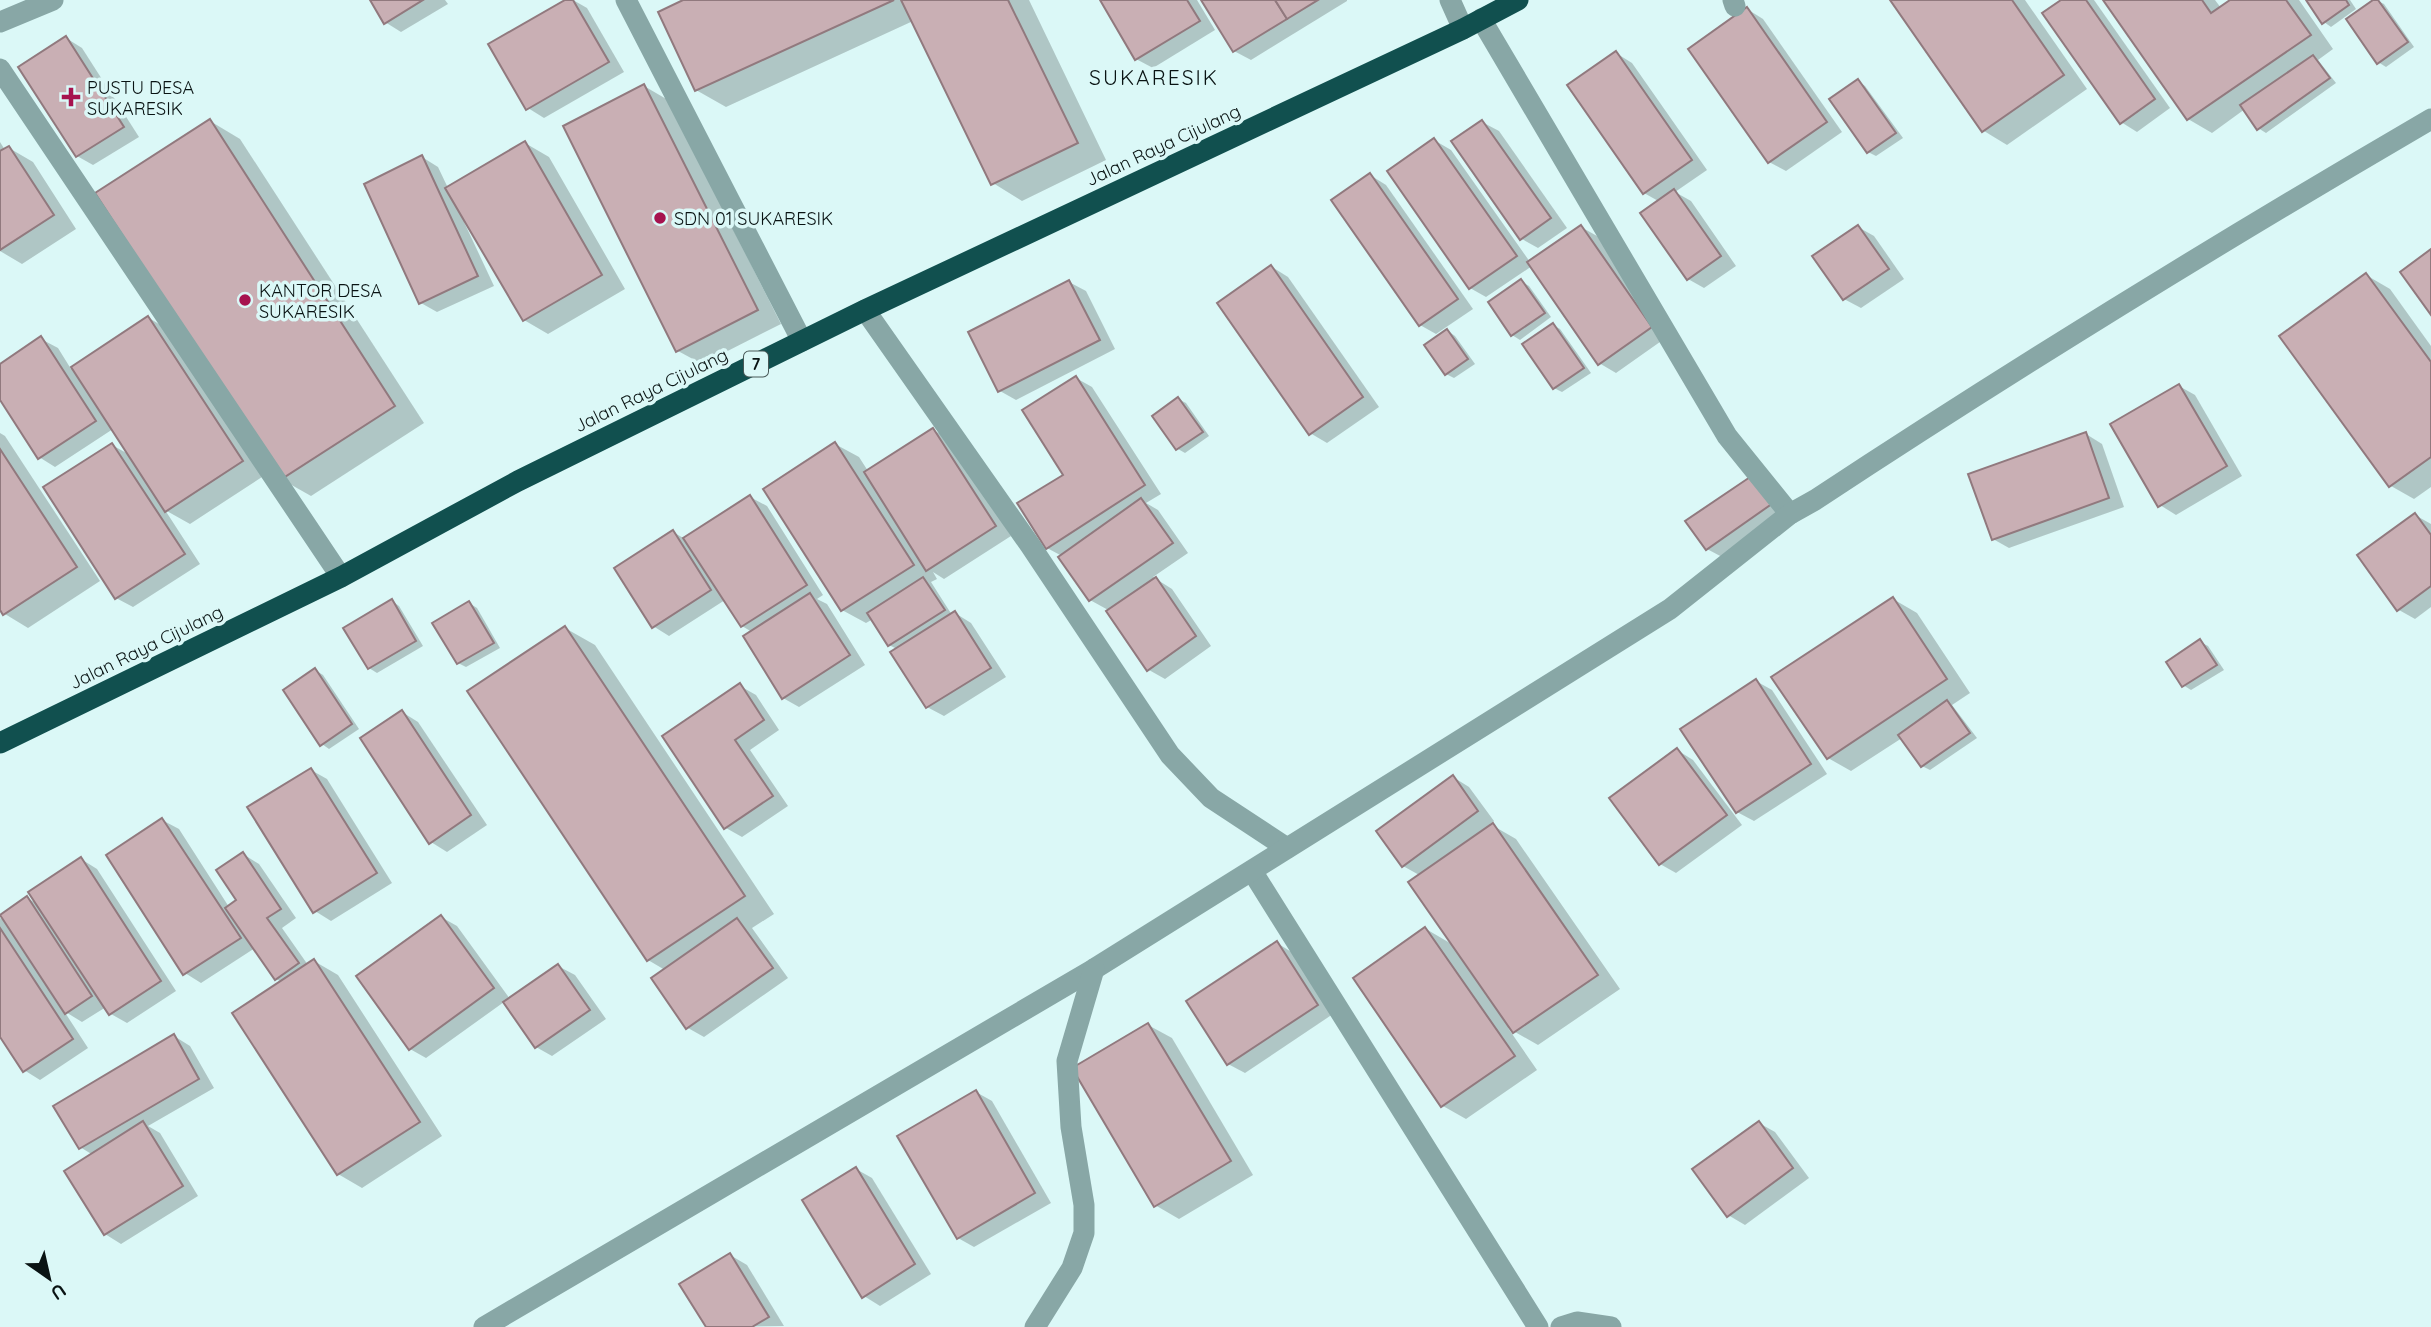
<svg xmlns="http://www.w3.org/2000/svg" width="2431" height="1327" viewBox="0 0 2431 1327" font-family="Quicksand,sans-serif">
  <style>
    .shadow { fill: #0003 }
    .building { fill: #c9afb4; stroke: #91797e; stroke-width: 2 }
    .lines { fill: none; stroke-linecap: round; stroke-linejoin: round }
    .street { stroke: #88a7a6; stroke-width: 21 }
    .highway { stroke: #11504f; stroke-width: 21 }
    .poi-dot { fill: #a6134f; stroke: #dbf8f7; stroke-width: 2.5 }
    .labels { text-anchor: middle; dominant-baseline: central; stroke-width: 7; stroke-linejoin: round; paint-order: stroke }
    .shield { fill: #dbf8f7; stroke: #485857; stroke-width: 2 }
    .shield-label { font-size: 16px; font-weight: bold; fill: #091313 }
    .poi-label { font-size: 18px; fill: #091313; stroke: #dbf8f7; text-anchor: start }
    .street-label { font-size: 18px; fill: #091313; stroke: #dbf8f7 }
    .quarter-label { font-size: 21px; letter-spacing: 2px; fill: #091313; stroke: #dbf8f7 }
  </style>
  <rect width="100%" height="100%" fill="#dbf8f7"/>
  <!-- shadow -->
  <g class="shadow">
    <polygon points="372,0 445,0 448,4 401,32 385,22"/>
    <polygon points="569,0 573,0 587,8 624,72 544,118 528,108"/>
    <polygon points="688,0 1029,0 1106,160 1022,201 993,183 913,21 726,107 696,90"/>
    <polygon points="1102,0 1197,0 1215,30 1153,68 1136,59"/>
    <polygon points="1203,0 1347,0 1347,1 1251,60 1234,51"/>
    <polygon points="1892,0 2025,0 2087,89 2007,145 1984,131"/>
    <polygon points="2064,0 2094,0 2170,108 2137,132 2121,122"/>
    <polygon points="2105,0 2215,0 2221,8 2233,0 2299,0 2333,49 2318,60 2336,83 2266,133 2258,128 2245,109 2212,133 2188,119"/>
    <polygon points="2308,0 2350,0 2356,9 2331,27 2324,22"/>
    <polygon points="2376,0 2384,4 2414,47 2386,67 2378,62"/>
    <polygon points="1747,9 1763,19 1842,132 1786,171 1769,162"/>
    <polygon points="66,38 82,48 139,137 93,165 77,156"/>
    <polygon points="1616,53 1632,63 1707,170 1675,192 1691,201 1736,266 1704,288 1688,279 1660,202 1644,193"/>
    <polygon points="1858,81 1865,86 1903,138 1876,156 1868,152"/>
    <polygon points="644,86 668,100 781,324 702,364 678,351"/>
    <polygon points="210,121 240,139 424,423 311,496 281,479"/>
    <polygon points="1482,122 1499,131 1567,228 1538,248 1522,239"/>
    <polygon points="1434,140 1451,150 1530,262 1581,227 1597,236 1667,337 1616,373 1599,363 1532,266 1486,297 1470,288"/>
    <polygon points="0,142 5,150 9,148 33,162 76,229 22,264 0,251"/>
    <polygon points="525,143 549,157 625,289 548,334 524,320 467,221 464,222 494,286 437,312 421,303 422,157 438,167 448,188"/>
    <polygon points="1370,175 1386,185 1473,309 1436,334 1420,325"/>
    <polygon points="1858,227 1874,236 1904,279 1861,308 1844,299"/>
    <polygon points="1272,267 1288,277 1379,407 1327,443 1310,433"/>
    <polygon points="2366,275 2390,289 2431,346 2431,487 2414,499 2391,486"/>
    <polygon points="1521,281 1529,286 1551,317 1520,340 1512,335"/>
    <polygon points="1069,282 1086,291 1115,349 1016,400 1000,391"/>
    <polygon points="149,318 172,332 265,475 190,524 165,510 200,564 133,607 116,598 112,445 130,455 113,429 55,467 39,457 0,397 0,366 41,339 58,348 71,369"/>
    <polygon points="1553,325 1560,329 1591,373 1562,392 1554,388"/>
    <polygon points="1448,331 1455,336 1475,364 1454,378 1446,374"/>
    <polygon points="1076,378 1092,387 1161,494 1146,503 1158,510 1188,553 1153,577 1172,589 1211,646 1165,679 1149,670 1110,611 1090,600 1062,556 1047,548 1065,475"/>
    <polygon points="2179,386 2195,395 2242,476 2176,515 2160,505"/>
    <polygon points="1178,399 1186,403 1209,436 1185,453 1178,449 1154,416"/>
    <polygon points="933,430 950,439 1011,536 944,579 933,572 937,579 931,582 952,615 955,613 971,623 1006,677 944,716 927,707 897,649 889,645 873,619 866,623 842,610 835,444 859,457 868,471"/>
    <polygon points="0,433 5,436 100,581 28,628 5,614 0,607"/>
    <polygon points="2086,434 2102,444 2124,507 2009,548 1993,539"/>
    <polygon points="1756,475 1791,511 1724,558 1707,549"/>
    <polygon points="750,497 767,506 823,595 817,599 827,604 865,665 799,707 783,698 752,632 742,626 725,600 669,636 653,626 673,532 685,539"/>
    <polygon points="2415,515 2431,524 2431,607 2415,619 2399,610"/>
    <polygon points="1893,599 1917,613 1970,693 1952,705 1977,738 1930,770 1922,766 1902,738 1851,771 1828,758"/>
    <polygon points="392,601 399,606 423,646 377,673 369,668 346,629"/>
    <polygon points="469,603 477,608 500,648 466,667 458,663"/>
    <polygon points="565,628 595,645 774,914 752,928 788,978 704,1037 688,1028 665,970 648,960"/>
    <polygon points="2200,642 2208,646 2224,670 2191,690 2183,685"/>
    <polygon points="315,670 323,675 359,729 329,749 322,744"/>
    <polygon points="1756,681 1772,690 1827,774 1754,821 1737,812"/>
    <polygon points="740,686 756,695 779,730 750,750 788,806 742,837 726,828"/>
    <polygon points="402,712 418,722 487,825 447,852 431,842"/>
    <polygon points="1677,750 1693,760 1742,825 1676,873 1660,864"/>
    <polygon points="311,770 327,779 392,883 331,921 315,911"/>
    <polygon points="1453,777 1469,787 1494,821 1490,824 1516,839 1620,989 1538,1045 1508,1028 1537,1070 1466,1119 1443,1106 1426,929 1455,946 1421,876 1403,866"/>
    <polygon points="162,820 179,829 229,907 239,900 243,854 259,864 296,918 282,928 308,965 314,961 338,975 442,1136 362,1188 338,1174 282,982 276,979 255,948 201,983 185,973"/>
    <polygon points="81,859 97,869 176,991 127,1023 111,1014 106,1007 82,1022 64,1011 88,1048 40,1080 24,1070 0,1033 0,918 6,921 27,898 39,905"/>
    <polygon points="441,917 457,926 510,999 558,966 575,975 606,1019 552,1056 536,1047 504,1002 426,1058 410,1049"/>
    <polygon points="1277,943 1293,953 1333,1014 1245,1073 1228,1064"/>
    <polygon points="1148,1025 1172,1038 1253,1175 1179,1219 1155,1205"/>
    <polygon points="174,1036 190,1046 214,1088 148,1126 160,1133 198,1196 121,1244 105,1234 93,1155 80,1147"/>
    <polygon points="976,1092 992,1101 1051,1203 974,1247 958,1238"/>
    <polygon points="1759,1123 1775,1132 1809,1178 1745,1225 1728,1215"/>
    <polygon points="856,1169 872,1178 931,1274 880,1306 864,1296"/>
    <polygon points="730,1255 747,1265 784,1326 708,1327"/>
  </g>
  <!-- building -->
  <g class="building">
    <polygon points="370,0 423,0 384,24"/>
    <polygon points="565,0 573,0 609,62 526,110 488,44"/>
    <polygon points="683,0 894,0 695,91 658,12"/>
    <polygon points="901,0 1008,0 1078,143 991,185"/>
    <polygon points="1100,0 1187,0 1200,21 1135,60"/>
    <polygon points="1201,0 1275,0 1287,19 1233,52"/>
    <polygon points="1275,0 1318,0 1287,19"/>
    <polygon points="1890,0 2012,0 2064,75 1982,132"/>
    <polygon points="2061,0 2086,0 2155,99 2120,124 2042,13"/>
    <polygon points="2103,0 2202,0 2211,13 2230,0 2286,0 2311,35 2187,120"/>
    <polygon points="2306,0 2346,0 2349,5 2322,24"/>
    <polygon points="2373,0 2378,0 2408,42 2377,64 2346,19"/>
    <polygon points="1747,7 1827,122 1768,163 1688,49"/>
    <polygon points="66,36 124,127 76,157 18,67"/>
    <polygon points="1616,51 1692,160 1643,194 1567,85"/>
    <polygon points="2313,55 2330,78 2257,130 2240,105"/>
    <polygon points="1858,79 1896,133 1867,153 1829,99"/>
    <polygon points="644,84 758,310 676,352 563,126"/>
    <polygon points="210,119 395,406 280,480 95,193"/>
    <polygon points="1482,120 1551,218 1520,240 1451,141"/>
    <polygon points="1434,138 1517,256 1469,289 1387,171"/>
    <polygon points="525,141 602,275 523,321 445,188"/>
    <polygon points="9,146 54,215 0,250 0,151"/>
    <polygon points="422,155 478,276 419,304 364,184"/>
    <polygon points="1370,173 1458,299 1419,326 1331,200"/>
    <polygon points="1674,189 1721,256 1687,280 1640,213"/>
    <polygon points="1581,225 1652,327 1598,365 1527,262"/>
    <polygon points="1858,225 1889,269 1843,300 1812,256"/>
    <polygon points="2431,249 2431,315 2400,272"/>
    <polygon points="1271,265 1363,397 1309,435 1217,303"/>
    <polygon points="2366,273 2431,362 2431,457 2389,487 2279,336"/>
    <polygon points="1521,279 1545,313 1511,336 1488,302"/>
    <polygon points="1069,280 1100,340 998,392 968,332"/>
    <polygon points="148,316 243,461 165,512 71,367"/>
    <polygon points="1553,323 1584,368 1553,389 1522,344"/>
    <polygon points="1447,329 1468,359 1445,375 1424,345"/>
    <polygon points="41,336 96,421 38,459 0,400 0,364"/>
    <polygon points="1076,376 1145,485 1046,549 1017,503 1063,475 1022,410"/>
    <polygon points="2179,384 2227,466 2158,507 2110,424"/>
    <polygon points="1178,397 1203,432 1176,450 1152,416"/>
    <polygon points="933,428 996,526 926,571 864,472"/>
    <polygon points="2086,432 2109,498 1992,540 1968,474"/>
    <polygon points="835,442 914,565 841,611 763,489"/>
    <polygon points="112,443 185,554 115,599 43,487"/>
    <polygon points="0,449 77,567 3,615 0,610"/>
    <polygon points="1756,473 1776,501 1706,550 1685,521"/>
    <polygon points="750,495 807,585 741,627 683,538"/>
    <polygon points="1141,498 1173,543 1089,601 1058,557"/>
    <polygon points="2415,513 2431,535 2431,586 2397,611 2357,555"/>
    <polygon points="673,530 711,590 652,628 614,568"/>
    <polygon points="923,577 945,610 888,646 867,613"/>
    <polygon points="1156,577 1196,636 1147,671 1106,611"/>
    <polygon points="810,593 850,655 782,699 743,636"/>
    <polygon points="1893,597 1947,679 1827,759 1771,677"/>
    <polygon points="392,599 416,641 368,669 343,628"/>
    <polygon points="469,601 494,643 457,664 432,623"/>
    <polygon points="955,611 991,668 926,708 890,652"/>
    <polygon points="565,626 745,896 647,961 467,691"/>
    <polygon points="2200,639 2217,665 2182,687 2166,662"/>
    <polygon points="315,668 352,724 320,746 283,690"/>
    <polygon points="1756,679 1811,764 1736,813 1680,729"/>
    <polygon points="740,683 764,720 735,740 773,796 724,829 662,736"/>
    <polygon points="1947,700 1970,733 1921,767 1898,735"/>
    <polygon points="402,710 471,815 429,844 360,738"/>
    <polygon points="1677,748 1727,815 1659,865 1609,798"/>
    <polygon points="311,768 377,873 313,913 247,807"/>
    <polygon points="1453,775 1478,811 1402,867 1376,831"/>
    <polygon points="162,818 241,938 183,975 106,855"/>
    <polygon points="1493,823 1598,975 1513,1033 1408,882"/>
    <polygon points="243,852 281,909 267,918 299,963 275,980 225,908 236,900 216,870"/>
    <polygon points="81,857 161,981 109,1015 28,892"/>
    <polygon points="27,896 92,996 65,1014 0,915"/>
    <polygon points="441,915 494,988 409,1050 356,976"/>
    <polygon points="737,918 773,968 686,1029 651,978"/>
    <polygon points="1425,927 1515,1056 1441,1107 1353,978"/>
    <polygon points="0,928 73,1039 23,1072 0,1037"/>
    <polygon points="1277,941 1318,1005 1227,1065 1186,1001"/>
    <polygon points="314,959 420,1122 337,1175 232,1013"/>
    <polygon points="558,964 590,1010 535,1048 503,1002"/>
    <polygon points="1148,1023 1231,1161 1154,1207 1072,1068"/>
    <polygon points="174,1034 199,1079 79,1149 53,1106"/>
    <polygon points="976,1090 1035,1193 957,1239 897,1136"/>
    <polygon points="143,1121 183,1186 104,1235 64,1171"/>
    <polygon points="1759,1121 1793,1168 1727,1217 1692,1169"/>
    <polygon points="856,1167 915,1264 862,1298 802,1200"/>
    <polygon points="730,1253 769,1317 752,1327 706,1327 679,1284"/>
  </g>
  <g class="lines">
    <!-- street -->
    <g class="street">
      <polyline points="626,0 802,341"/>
      <polyline points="1450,0 1463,29"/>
      <polyline points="1733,0 1735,6"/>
      <polyline points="1481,19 1727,436 1790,514"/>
      <polyline points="0,22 53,0"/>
      <polyline points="0,69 341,577"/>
      <polyline points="865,310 1030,545 1170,755 1211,798 1287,848"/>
      <polyline points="1252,871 1538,1327"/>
      <path d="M 484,1327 L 1094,969 L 1670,609 L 1790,514 L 1815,500 C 2017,367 2222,241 2431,119"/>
      <polyline points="1035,1327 1072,1268 1084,1233 1084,1205 1071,1127 1067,1061 1094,969"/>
      <polyline points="1561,1327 1577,1322 1611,1327"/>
    </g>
    <!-- highway -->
    <polyline class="highway" points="0,743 341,577 518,481 865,310 1463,29 1518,0"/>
  </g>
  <!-- markers -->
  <g class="poi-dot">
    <path d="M67.5 86.5h7v7h7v7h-7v7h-7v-7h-7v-7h7z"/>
    <circle cx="660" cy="218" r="7"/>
    <circle cx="245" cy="300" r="7"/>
  </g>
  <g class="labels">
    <!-- shield labels -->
    <rect class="shield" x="744" y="351.5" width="24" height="25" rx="5"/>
    <g class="shield-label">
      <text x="756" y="364">7</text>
    </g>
    <!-- poi labels -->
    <g class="poi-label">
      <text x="87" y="87">PUSTU DESA<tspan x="87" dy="21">SUKARESIK</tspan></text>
      <text x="674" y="218">SDN 01 SUKARESIK</text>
      <text x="259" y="290">KANTOR DESA<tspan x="259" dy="21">SUKARESIK</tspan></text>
    </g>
    <!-- street labels -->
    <g class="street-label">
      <text transform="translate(1163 145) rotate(-25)">Jalan Raya Cijulang</text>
      <text transform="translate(651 390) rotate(-26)">Jalan Raya Cijulang</text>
      <text transform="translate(146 647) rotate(-26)">Jalan Raya Cijulang</text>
    </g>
    <!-- quarter labels -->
    <g class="quarter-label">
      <text x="1154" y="77">SUKARESIK</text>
    </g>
  </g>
  <!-- north arrow -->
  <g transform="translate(49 1278) rotate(146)" stroke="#dbf8f7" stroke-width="5" paint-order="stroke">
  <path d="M0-5L12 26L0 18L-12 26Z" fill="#091313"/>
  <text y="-10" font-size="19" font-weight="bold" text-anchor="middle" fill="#091313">U</text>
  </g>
</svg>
